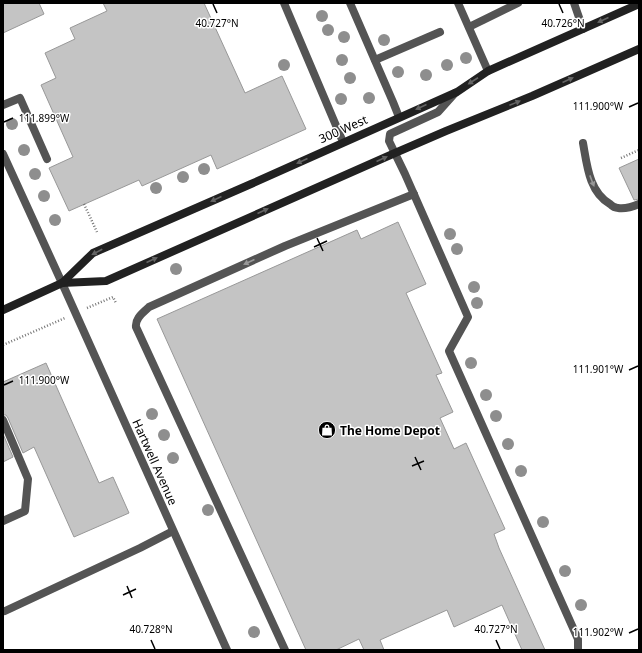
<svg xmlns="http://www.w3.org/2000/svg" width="642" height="653" viewBox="0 0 642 653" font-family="'Noto Sans',sans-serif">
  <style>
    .building { fill: #c4c4c4; stroke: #989898 }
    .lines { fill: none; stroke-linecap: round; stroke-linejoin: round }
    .path { stroke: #767676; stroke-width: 2.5; stroke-dasharray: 1 2; stroke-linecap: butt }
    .service { stroke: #545454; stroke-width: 8 }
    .minor { stroke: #545454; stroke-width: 8 }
    .secondary { stroke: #212121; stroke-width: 8 }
    .tree { fill: #8e8e8e }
    .oneway { fill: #646464 }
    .oneway2 { fill: #989898 }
    .ticks { fill: none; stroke: #000; stroke-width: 1.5 }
    .labels { text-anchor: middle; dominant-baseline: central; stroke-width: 3; stroke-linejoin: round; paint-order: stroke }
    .street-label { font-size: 12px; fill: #000; stroke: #fff }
    .poi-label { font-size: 12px; font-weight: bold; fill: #000; stroke: #fff; text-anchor: start }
    .ticks-label { font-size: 10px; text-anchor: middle; fill: #000; stroke: #fff; stroke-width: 3; stroke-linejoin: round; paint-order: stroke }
  </style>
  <rect width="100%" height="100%" fill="#fff"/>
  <!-- building -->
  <g class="building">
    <polygon points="3,3 39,3 44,14 3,33"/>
    <polygon points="103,3 204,3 245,93 282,76 306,129 217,169 211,155 142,186 139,180 69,211 49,168 73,157 41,85 56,78 45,53 75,39 70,28 107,11"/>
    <polygon points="639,159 639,199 634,200 619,168"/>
    <polygon points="398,222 426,284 406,293 442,373 436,375 453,412 440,418 454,449 466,443 505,529 494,534 499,548 545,650 522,650 502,605 454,627 447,610 380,640 384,650 364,650 359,639 336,650 306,650 157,319 357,230 361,239"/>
    <polygon points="46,363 99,483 113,477 129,513 74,537 34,447 23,453 8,418 6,415 3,415 3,382"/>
    <polygon points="3,434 13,457 3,462"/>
  </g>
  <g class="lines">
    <!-- path -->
    <g class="path">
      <polyline points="621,158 639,150"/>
      <polyline points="84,204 97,232"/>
      <polyline points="87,308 113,297 116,303"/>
      <polyline points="3,345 65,318"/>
    </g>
    <!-- service -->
    <g class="service">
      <polyline points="284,3 343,142"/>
      <polyline points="350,3 393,102 399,117"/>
      <polyline points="458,3 488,71"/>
      <polyline points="574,3 583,29"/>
      <polyline points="469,27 518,3"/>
      <polyline points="375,60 440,32"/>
      <polyline points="455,93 438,112 390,134 389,141 405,174 468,317 449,351 578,639 578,650"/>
      <polyline points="3,105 20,98 47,159"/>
      <path d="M 583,143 C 587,165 589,192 610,204 C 612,206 615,208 618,208 C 625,209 632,207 639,204"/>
      <polyline points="3,154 62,283"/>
      <polyline points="3,420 28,479 25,511 3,521"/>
      <polyline points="5,611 140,548 173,531"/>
      <path d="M 285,650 L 136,327 C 135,318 143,313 149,307 L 285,246 L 414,194"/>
    </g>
    <!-- minor -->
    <polyline class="minor" points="62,283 227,650"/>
    <!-- secondary -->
    <g class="secondary">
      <polyline points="62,283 106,281 395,153 446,131 532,96 639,49"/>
      <polyline points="3,310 62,283 93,253 251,184 457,92 488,71 639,4"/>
    </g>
  </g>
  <!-- trees -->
  <g class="tree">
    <circle cx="322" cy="16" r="6"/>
    <circle cx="328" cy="30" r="6"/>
    <circle cx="344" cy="37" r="6"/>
    <circle cx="384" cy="40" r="6"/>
    <circle cx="466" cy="58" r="6"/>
    <circle cx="342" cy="60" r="6"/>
    <circle cx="284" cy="65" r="6"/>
    <circle cx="447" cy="65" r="6"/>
    <circle cx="398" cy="72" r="6"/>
    <circle cx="426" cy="75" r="6"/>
    <circle cx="350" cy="78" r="6"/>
    <circle cx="369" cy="98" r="6"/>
    <circle cx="341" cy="99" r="6"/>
    <circle cx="12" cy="124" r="6"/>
    <circle cx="24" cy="150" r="6"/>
    <circle cx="204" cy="169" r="6"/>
    <circle cx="35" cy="174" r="6"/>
    <circle cx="183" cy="177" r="6"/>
    <circle cx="156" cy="188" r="6"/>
    <circle cx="44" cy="196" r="6"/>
    <circle cx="55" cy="220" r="6"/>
    <circle cx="450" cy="234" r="6"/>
    <circle cx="457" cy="249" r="6"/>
    <circle cx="176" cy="269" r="6"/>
    <circle cx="474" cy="287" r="6"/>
    <circle cx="477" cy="303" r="6"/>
    <circle cx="471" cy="363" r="6"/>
    <circle cx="486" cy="395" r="6"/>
    <circle cx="152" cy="414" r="6"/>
    <circle cx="496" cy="416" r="6"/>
    <circle cx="164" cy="435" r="6"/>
    <circle cx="508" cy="444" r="6"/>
    <circle cx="173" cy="458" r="6"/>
    <circle cx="521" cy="471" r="6"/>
    <circle cx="208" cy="510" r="6"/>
    <circle cx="543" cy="522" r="6"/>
    <circle cx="565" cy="571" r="6"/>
    <circle cx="581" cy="605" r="6"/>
    <circle cx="254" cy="632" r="6"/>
  </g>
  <!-- one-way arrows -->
  <defs><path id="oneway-solid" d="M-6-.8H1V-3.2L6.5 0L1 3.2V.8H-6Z"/></defs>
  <g class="oneway">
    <use href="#oneway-solid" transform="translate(603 20) rotate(156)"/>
    <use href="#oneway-solid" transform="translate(568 80) rotate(-24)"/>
    <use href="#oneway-solid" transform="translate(473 81) rotate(147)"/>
    <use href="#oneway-solid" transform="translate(515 103) rotate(-22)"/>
    <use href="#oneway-solid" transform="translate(421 107) rotate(156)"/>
    <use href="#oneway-solid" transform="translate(382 159) rotate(-24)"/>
    <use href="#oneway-solid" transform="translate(302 161) rotate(156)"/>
    <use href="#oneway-solid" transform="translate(216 199) rotate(156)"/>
    <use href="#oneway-solid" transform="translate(263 211) rotate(-24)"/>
    <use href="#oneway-solid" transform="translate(97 252) rotate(152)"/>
    <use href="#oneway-solid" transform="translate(152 260) rotate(-24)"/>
  </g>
  <g class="oneway2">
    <use href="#oneway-solid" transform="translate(592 181) rotate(69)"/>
    <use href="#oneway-solid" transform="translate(249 262) rotate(156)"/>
  </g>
  <!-- ticks -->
  <path class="ticks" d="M 213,4 L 217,13M 559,4 L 563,13M 629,107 L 638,103M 4,122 L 13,118M 317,238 L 323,251M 314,247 L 327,241M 629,370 L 638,366M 4,385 L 13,381M 415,457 L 421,470M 412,466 L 424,461M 127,586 L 132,598M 123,595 L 136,589M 629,633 L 638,629M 151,640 L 155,649M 496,640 L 500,649"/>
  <!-- icons -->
  <defs>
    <symbol id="shop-disc" viewBox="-11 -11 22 22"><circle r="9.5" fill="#000" stroke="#fff"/><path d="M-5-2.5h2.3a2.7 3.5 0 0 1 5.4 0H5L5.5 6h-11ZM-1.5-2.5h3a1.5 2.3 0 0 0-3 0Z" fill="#fff"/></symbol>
  </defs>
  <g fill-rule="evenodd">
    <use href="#shop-disc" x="317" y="420" width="20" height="20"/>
  </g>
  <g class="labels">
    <!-- street labels -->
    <g class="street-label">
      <text transform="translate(343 129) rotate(-24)">300 West</text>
      <text transform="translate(155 462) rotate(66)">Hartwell Avenue</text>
    </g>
    <!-- poi labels -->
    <g class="poi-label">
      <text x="340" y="430">The Home Depot</text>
    </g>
  </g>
  <g class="ticks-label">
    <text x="217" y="27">40.727°N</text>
    <text x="563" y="27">40.726°N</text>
    <text x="598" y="110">111.900°W</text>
    <text x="44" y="122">111.899°W</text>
    <text x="598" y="373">111.901°W</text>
    <text x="44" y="384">111.900°W</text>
    <text x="151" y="633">40.728°N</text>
    <text x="496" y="633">40.727°N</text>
    <text x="598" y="636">111.902°W</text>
  </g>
  <!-- border -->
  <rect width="642" height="653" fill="none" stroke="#000000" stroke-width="8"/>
</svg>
